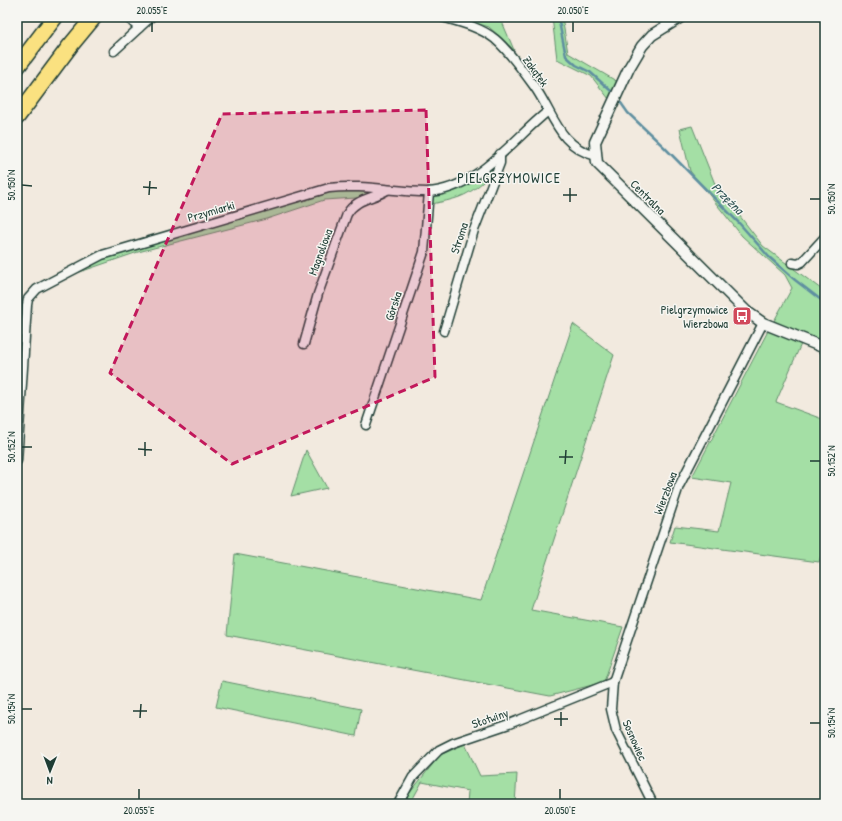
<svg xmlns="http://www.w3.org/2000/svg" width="842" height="821" viewBox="0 0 842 821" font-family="'Patrick Hand',sans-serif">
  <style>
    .green { fill: #a4dfa5; stroke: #628e6c }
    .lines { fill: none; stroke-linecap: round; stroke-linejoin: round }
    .stream { stroke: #5e8fa0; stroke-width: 2.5 }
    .minor-casing { stroke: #1f3d34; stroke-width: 11 }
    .tertiary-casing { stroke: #1f3d34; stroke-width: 13 }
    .motorway-casing { stroke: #1f3d34; stroke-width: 18 }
    .minor { stroke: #f6f6f2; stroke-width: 8 }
    .tertiary { stroke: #f6f6f2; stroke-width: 10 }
    .motorway { stroke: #fae180; stroke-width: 15 }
    .marked { fill: #c2185b; fill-opacity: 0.2; stroke: #c2185b; stroke-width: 3; stroke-dasharray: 8 5; stroke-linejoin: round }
    .ticks { fill: none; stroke: #1f3d34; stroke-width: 1.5 }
    .labels { text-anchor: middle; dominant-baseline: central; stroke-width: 3; stroke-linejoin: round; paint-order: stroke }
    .street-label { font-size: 12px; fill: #1f3d34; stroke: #f6f6f2 }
    .poi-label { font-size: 12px; fill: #1f3d34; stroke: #f6f6f2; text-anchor: end }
    .water-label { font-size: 13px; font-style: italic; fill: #345858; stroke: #f6f6f2 }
    .quarter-label { font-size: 14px; letter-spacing: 1px; fill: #1f3d34; stroke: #f6f6f2 }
    .neatline { fill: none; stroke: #1f3d34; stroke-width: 1.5 }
    .ticks-label { font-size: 10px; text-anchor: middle; fill: #1f3d34 }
  </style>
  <rect width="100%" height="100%" fill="#f2eadf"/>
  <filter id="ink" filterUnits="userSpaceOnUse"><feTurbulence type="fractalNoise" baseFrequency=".025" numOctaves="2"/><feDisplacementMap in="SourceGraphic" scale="8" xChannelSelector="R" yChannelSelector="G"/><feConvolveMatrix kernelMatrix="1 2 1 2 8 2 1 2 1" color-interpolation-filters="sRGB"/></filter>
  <g filter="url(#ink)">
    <!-- green -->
    <g class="green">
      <polygon points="467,17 500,17 514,50 489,27 469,21"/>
      <polygon points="552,17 562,17 568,53 618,82 609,99 591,76 557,59"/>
      <polygon points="692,126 715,184 763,246 825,292 825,345 774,321 792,288 785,275 742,236 690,171 680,129"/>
      <path d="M 496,162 C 494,172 491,176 483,182 C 465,198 454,199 432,204 L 432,194 C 457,195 477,176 496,162 Z"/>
      <polygon points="351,189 381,192 356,198 324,200 267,219 138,252 71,275 107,256 330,191"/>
      <polygon points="573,324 614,355 531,610 623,627 604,682 550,696 227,635 235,554 481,600"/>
      <polygon points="768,331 801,344 776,402 825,420 825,541 819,562 670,542 675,526 719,531 731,483 692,477"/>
      <polygon points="306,450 327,488 291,496"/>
      <polygon points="222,681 361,709 356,736 216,707"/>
      <polygon points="465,744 480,776 517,774 515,804 467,804 468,791 422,782 410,804 401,804 440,755"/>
    </g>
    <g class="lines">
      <!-- stream -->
      <g class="stream">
        <polyline points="558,17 566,56 576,65 590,72 611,91"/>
        <polyline points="621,103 628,113 664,147 739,223 769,257 795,280 825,303"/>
      </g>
      <defs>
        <g id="minor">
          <polyline points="127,17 139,28"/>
          <path d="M 442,17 C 459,22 480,27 495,39 C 508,50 524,72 534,86 C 554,114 558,146 596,156"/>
          <polyline points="114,51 151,17"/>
          <polyline points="792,263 798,264 802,262 825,237"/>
          <polyline points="444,331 474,230 500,163 500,154"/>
          <path d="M 304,344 L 318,294 L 347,214 C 356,198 373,199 387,190"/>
          <polyline points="366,425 424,252 429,192"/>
          <path d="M 17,461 L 27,305 L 28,299 L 37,289 L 102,255 L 329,188 C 362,184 395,192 427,192 C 477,190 512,140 547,112"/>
          <polyline points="398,804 413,777 439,750 453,743 509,724 613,682"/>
          <polyline points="653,804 616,730 611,709 613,682 679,486 763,323"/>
        </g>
        <polyline id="tertiary" points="681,17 652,35 642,46 629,68 595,142 597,163 746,311 763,323 825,348"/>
        <g id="motorway">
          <polyline points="17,67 55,17"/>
          <polyline points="17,117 70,46 94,17"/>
        </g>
      </defs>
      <!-- minor casing -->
      <use href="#minor" class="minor-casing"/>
      <!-- tertiary casing -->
      <use href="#tertiary" class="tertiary-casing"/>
      <!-- motorway casing -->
      <use href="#motorway" class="motorway-casing"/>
      <!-- minor -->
      <use href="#minor" class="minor"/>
      <!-- tertiary -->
      <use href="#tertiary" class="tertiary"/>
      <!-- motorway -->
      <use href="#motorway" class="motorway"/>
    </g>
  </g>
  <!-- marked area -->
  <path class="marked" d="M 426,110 L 435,377 L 232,464 L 110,373 L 222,114 Z"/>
  <!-- ticks -->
  <path class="ticks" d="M 152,32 L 152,22M 573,32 L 573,22M 22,185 L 32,186M 143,187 L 157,188M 149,195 L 150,181M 563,195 L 577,195M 810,199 L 820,199M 570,202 L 570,188M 22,447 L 32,447M 138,449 L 152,450M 145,456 L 145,442M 559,457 L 573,457M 810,461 L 820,461M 565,464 L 566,450M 22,709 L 32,709M 133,711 L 147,711M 140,718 L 141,704M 554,719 L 568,719M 810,723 L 820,723M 561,726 L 561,712M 139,799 L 139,789M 560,799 L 560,789"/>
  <!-- icons -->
  <defs>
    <symbol id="bus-square" viewBox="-11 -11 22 22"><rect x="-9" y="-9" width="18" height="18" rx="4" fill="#d1495b" stroke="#f6f6f2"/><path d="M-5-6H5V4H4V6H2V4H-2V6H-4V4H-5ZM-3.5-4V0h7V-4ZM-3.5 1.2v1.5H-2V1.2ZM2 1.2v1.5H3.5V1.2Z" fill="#fff"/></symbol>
  </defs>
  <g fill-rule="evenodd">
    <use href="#bus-square" x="731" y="305" width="22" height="22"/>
  </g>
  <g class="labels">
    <!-- street labels -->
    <g class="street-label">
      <text transform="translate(536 71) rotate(54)">Zakątek</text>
      <text transform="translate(648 197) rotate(45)">Centralna</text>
      <text transform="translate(211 211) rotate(-16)">Przymiarki</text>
      <text transform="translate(459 238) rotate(-72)">Stroma</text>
      <text transform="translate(320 252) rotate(-70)">Magnoliowa</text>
      <text transform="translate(393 306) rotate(-72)">Górska</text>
      <text transform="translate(665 493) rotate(-69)">Wierzbowa</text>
      <text transform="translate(490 718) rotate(-19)">Słotwiny</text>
      <text transform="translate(635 740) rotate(66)">Sosnowiec</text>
    </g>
    <!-- poi labels -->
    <g class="poi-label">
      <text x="728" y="309">Pielgrzymowice<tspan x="728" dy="14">Wierzbowa</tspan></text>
    </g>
    <!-- water labels -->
    <g class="water-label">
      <text transform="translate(728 198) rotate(45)">Przężna</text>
    </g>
    <!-- quarter labels -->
    <g class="quarter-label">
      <text x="509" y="177">PIELGRZYMOWICE</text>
    </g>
  </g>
  <!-- margin -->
  <rect width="842" height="821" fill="none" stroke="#f6f6f2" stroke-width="44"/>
  <!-- north arrow -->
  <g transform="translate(50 771) rotate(181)" stroke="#f6f6f2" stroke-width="3" paint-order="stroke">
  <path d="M0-3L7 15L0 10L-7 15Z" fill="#1f3d34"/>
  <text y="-6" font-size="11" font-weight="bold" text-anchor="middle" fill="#1f3d34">N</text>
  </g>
  <rect x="22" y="22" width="798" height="777" class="neatline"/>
  <g class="ticks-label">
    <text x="152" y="14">20.055°E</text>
    <text x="573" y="14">20.050°E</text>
    <text transform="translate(11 185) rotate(-90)" y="4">50.150°N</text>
    <text transform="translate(831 199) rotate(-90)" y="4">50.150°N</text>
    <text transform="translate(11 447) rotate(-90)" y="4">50.152°N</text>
    <text transform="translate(831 461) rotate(-90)" y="4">50.152°N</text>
    <text transform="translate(11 709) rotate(-90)" y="4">50.154°N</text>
    <text transform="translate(831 723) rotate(-90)" y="4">50.154°N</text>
    <text x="139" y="814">20.055°E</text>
    <text x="560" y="814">20.050°E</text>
  </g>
</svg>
